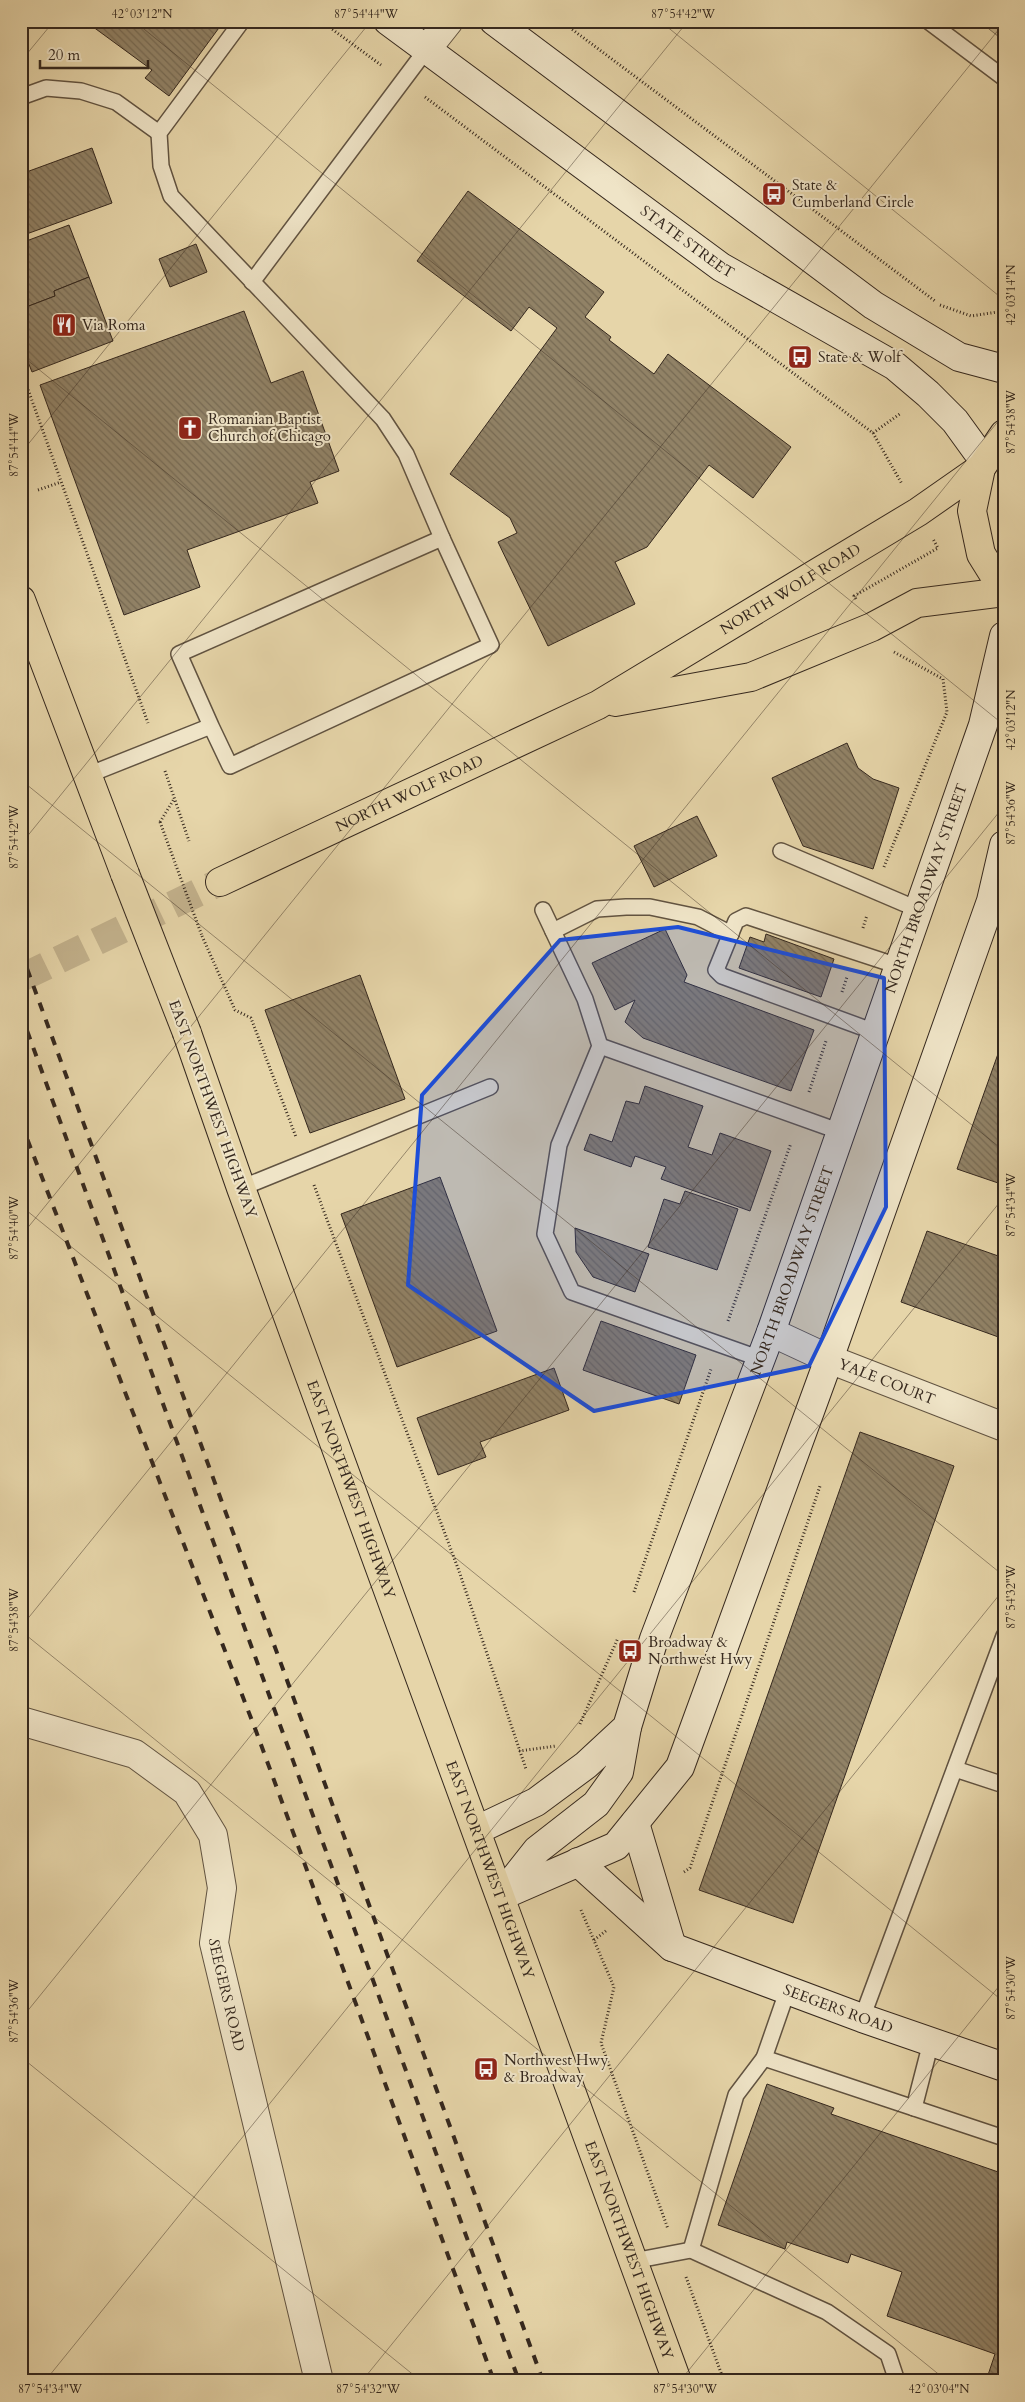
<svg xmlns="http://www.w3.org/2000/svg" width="1025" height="2402" viewBox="0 0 1025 2402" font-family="Cardo,serif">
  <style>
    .forest { fill: url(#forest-crowns); stroke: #7e7058 }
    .building { fill: url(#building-back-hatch); stroke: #35281e }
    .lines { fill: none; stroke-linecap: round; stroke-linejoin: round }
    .primary-tunnel { stroke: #c3b28d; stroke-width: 28; stroke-dasharray: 28 14; stroke-linecap: butt }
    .lane-casing { stroke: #615341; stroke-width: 18 }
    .street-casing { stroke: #615341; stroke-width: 30 }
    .secondary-casing { stroke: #35281e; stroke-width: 30 }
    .primary-casing { stroke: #35281e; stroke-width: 30 }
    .path { stroke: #35281e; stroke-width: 3; stroke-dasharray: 1 2.5; stroke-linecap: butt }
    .lane { stroke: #efe4c7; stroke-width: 15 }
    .street { stroke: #efe4c7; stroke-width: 28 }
    .secondary { stroke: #efe4c7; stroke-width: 28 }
    .primary { stroke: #e6d5a9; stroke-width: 28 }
    .rail { stroke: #35281e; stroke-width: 4; stroke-dasharray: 9 9; stroke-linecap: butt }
    .primary-bridge-casing { stroke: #35281e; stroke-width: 30; stroke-linecap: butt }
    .path-bridge { stroke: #35281e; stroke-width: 3; stroke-dasharray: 1 2.5; stroke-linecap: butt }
    .primary-bridge { stroke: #e6d5a9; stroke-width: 28 }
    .marked { fill: #1d4ed8; fill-opacity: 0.2; stroke: #1d4ed8; stroke-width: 4; stroke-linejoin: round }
    .ticks { fill: none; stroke: #35281e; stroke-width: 1; stroke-opacity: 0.45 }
    .labels { text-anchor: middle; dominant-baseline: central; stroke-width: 4; stroke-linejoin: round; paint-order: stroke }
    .poi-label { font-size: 15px; fill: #35281e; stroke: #efe4c7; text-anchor: start }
    .street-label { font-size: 15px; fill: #35281e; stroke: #efe4c7 }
    .neatline { fill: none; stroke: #35281e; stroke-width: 2 }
    .ticks-label { font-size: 12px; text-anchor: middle; fill: #35281e }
  </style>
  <defs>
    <pattern id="forest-crowns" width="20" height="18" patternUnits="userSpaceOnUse" patternTransform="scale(1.25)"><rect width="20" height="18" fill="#c8b891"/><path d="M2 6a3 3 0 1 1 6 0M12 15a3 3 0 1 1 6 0" fill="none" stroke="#ac9e7d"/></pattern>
    <pattern id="building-back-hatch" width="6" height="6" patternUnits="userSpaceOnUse" patternTransform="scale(1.25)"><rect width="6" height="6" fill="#918266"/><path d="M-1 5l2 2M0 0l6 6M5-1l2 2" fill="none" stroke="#776a53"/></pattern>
  </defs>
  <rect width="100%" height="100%" fill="#e6d5a9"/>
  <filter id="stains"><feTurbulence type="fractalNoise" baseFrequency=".004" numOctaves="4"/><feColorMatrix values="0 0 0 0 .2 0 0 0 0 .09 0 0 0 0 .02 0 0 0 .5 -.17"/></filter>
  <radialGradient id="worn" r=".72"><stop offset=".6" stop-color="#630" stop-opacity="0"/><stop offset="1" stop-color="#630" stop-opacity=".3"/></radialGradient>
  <!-- forest -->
  <polygon class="forest" points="979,21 1004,21 1004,41"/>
  <!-- building -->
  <g class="building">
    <polygon points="85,21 224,21 169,96 145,78 152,70"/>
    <polygon points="92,148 112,203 21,236 21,174"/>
    <polygon points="468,191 604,292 585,317 611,337 609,340 654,374 668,354 791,447 753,498 709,465 647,547 615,562 635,604 548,646 498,542 517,533 510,518 450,474 557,328 529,307 511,331 417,261"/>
    <polygon points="69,225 89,277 54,291 55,296 21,309 21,243"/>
    <polygon points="196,244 207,272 170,287 159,259"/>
    <polygon points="89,277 113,341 32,372 21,344 21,309 55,296 54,291"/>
    <polygon points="244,311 271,383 303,371 339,471 310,482 318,503 187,550 200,587 124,615 40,385"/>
    <polygon points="847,743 858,768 873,779 899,788 873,869 803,846 772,778"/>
    <polygon points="697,816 717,856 654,887 634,846"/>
    <polygon points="665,929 687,975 684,982 814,1030 791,1091 643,1038 625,1022 635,1000 615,1010 592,963"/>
    <polygon points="766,934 834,959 821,997 739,968 750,937 764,942"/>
    <polygon points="360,975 405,1099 310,1133 265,1010"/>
    <polygon points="1004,1037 1004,1185 957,1169"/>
    <polygon points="645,1086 703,1106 688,1147 712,1155 720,1133 771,1151 750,1211 661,1179 666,1167 635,1156 631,1167 584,1150 590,1134 612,1142 626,1101 639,1104"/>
    <polygon points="440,1177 497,1331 397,1367 341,1214"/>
    <polygon points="685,1191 738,1209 717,1270 648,1247 664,1199 680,1204"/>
    <polygon points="575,1228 649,1254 635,1292 593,1277 576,1252"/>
    <polygon points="927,1231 1004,1258 1004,1339 901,1302"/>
    <polygon points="601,1321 696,1355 679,1404 583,1370"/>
    <polygon points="554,1368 569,1410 480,1442 486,1457 438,1475 417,1418"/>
    <polygon points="860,1432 954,1466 793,1923 699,1890"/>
    <polygon points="767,2084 834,2108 831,2114 1004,2174 1004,2381 986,2381 995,2354 887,2316 902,2272 851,2254 848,2263 787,2242 785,2249 718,2225"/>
  </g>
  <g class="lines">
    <!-- primary-tunnel -->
    <polyline class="primary-tunnel" points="21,978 220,882"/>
    <defs>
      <g id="lane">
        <polyline points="242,21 159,133 161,166 171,196 383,419 406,454 442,538"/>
        <polyline points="928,21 1004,78"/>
        <polyline points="21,97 46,88 81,91 116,102 159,133"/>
        <polyline points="252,282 426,50"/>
        <polyline points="88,775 211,726 230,766 491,645 442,538 179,654 211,726"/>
        <polyline points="781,851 917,909"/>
        <polyline points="543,910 585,999 600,1046 559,1145 545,1234 572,1292 761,1359"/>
        <polyline points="553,931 597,909 626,907 650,907 698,917 731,934"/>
        <polyline points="875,1032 722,976 716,970 736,921 746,916 898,966"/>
        <polyline points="600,1046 841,1132"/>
        <polyline points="241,1188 490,1087"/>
        <polyline points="955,1769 1004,1785"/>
        <polyline points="788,1989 764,2058 914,2108"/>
        <polyline points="862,2018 1004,1636"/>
        <polyline points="931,2042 914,2108 1004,2138"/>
        <polyline points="691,2250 736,2095 764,2058"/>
        <polyline points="633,2261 691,2250 827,2312 888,2354 897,2381"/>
      </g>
      <g id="street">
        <polyline points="426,50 449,21"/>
        <path id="s1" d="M 771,1332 L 829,1359 L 1004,1427"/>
        <path id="s2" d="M 21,1721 L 135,1754 L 187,1792 L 213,1835 L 222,1888 L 214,1943 L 319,2381"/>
      </g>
      <g id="secondary">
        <path id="s3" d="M 388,21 L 721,267 L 895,366 L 928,394 L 955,421 L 984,461"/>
        <polyline points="494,21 873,305 959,357 1004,369"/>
        <polyline points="635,1823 672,1947"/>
        <path id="s4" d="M 477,1830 L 536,1802 L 586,1765 L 627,1727 L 654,1639 L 771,1332 L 983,725 L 1004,636"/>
        <path id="s5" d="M 578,1862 L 672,1947 L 862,2018 L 1004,2067"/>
        <polyline points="503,1893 537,1850 596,1804 619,1772 627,1727"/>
        <polyline points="501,1896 616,1846 680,1767 829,1359 991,901 1004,845"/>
      </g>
      <g id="primary">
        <polyline points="1004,434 981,468 972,511 981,554 1004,591"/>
        <polyline points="21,600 125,874"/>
        <polyline points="615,702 751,677 872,627 917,603 1004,592"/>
        <path id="s6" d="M 220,882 L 598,705 L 918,512 L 981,468"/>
        <path id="s7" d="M 187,1033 L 241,1188 L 677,2381"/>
      </g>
    </defs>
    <!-- lane casing -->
    <use href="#lane" class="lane-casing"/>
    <!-- street casing -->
    <use href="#street" class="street-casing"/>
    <!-- secondary casing -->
    <use href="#secondary" class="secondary-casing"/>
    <!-- primary casing -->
    <use href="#primary" class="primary-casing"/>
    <!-- path -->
    <g class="path">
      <polyline points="321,21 381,65"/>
      <polyline points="561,21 935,301"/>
      <polyline points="425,97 873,433 902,484"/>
      <polyline points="940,305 971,316 1004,311"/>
      <polyline points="21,370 148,723"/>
      <polyline points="873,433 901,413"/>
      <polyline points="38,490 61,482"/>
      <polyline points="856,599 854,596 938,548 933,539"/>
      <polyline points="165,771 189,841"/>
      <polyline points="160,822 174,799"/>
      <polyline points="884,867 947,712 943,679 894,652"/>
      <polyline points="863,928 867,915"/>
      <polyline points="202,936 235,1010 251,1018 296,1137"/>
      <polyline points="842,992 847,977"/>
      <polyline points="809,1092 826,1041"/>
      <polyline points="314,1185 459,1571 526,1769"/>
      <polyline points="728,1321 791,1143"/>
      <polyline points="634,1592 711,1369"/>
      <polyline points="580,1724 618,1638"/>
      <polyline points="519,1751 556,1746"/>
      <polyline points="684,1872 690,1868 820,1486"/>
      <polyline points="581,1910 614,1987 601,2043 668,2229"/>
      <polyline points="594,1940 607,1930"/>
      <polyline points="686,2277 724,2381"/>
    </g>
    <!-- lane -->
    <use href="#lane" class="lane"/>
    <!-- street -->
    <use href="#street" class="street"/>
    <!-- secondary -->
    <use href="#secondary" class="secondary"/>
    <!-- primary -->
    <use href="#primary" class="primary"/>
    <!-- rail -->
    <g class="rail">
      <polyline points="21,952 543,2381"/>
      <polyline points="21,1014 519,2381"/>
      <polyline points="21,1123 256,1731 494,2381"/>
    </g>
    <defs>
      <polyline id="primary-bridge" points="125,874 187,1033"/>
    </defs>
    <!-- primary-bridge casing -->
    <use href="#primary-bridge" class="primary-bridge-casing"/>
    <!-- path-bridge -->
    <polyline class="path-bridge" points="160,822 202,936"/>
    <!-- primary-bridge -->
    <use href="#primary-bridge" class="primary-bridge"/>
  </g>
  <!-- marked area -->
  <path class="marked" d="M 678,927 L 884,978 L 886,1207 L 809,1366 L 594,1411 L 408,1285 L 422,1095 L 560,940 Z"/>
  <!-- ticks -->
  <path class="ticks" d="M 134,21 L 1004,725M 660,21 L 1004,300M 21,61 L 54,21M 21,355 L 1004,1151M 21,453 L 371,21M 21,780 L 1004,1576M 21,844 L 688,21M 21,1206 L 1004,2002M 21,1236 L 1004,23M 21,1627 L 1004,414M 21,1631 L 947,2381M 21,2019 L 1004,806M 21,2057 L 421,2381M 45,2381 L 1004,1197M 362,2381 L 1004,1589M 680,2381 L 1004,1980M 997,2381 L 1004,2372"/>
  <!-- icons -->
  <defs>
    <symbol id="bus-square" viewBox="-11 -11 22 22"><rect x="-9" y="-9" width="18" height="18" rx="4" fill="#8f2418" stroke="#efe4c7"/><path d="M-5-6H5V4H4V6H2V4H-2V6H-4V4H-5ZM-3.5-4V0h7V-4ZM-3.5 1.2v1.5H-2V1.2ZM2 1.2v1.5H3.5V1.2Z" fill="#fff"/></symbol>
    <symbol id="restaurant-square" viewBox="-11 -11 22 22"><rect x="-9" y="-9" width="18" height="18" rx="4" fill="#8f2418" stroke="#efe4c7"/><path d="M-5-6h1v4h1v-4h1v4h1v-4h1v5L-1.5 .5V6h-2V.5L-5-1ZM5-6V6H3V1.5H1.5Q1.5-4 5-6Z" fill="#fff"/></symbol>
    <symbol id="church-square" viewBox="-11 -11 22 22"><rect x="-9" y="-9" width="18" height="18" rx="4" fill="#8f2418" stroke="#efe4c7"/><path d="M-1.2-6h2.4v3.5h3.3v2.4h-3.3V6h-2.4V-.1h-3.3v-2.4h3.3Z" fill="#fff"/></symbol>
  </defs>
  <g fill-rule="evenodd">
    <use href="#bus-square" x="760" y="180" width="28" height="28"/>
    <use href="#restaurant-square" x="50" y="311" width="28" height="28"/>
    <use href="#bus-square" x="786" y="343" width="28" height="28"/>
    <use href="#church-square" x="176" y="414" width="28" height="28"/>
    <use href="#bus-square" x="616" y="1637" width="28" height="28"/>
    <use href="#bus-square" x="472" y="2055" width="28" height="28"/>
  </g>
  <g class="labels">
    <!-- poi labels -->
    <g class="poi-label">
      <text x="792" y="185">State &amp;<tspan x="792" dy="17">Cumberland Circle</tspan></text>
      <text x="82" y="325">Via Roma</text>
      <text x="818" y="357">State &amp; Wolf</text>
      <text x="208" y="419">Romanian Baptist<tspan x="208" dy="17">Church of Chicago</tspan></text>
      <text x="648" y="1642">Broadway &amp;<tspan x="648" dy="17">Northwest Hwy</tspan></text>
      <text x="504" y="2060">Northwest Hwy<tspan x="504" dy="17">&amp; Broadway</tspan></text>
    </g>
    <!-- street labels -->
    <g class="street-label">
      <text stroke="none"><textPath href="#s3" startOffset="372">STATE STREET</textPath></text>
      <text stroke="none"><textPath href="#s6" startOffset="642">NORTH WOLF ROAD</textPath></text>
      <text stroke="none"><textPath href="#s6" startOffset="209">NORTH WOLF ROAD</textPath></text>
      <text stroke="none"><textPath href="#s4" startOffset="1074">NORTH BROADWAY STREET</textPath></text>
      <text transform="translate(213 1109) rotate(70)">EAST NORTHWEST HIGHWAY</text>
      <text stroke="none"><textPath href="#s4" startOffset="669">NORTH BROADWAY STREET</textPath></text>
      <text stroke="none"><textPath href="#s1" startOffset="126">YALE COURT</textPath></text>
      <text stroke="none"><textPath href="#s7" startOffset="485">EAST NORTHWEST HIGHWAY</textPath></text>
      <text stroke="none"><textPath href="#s7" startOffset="890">EAST NORTHWEST HIGHWAY</textPath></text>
      <text stroke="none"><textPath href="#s2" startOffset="396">SEEGERS ROAD</textPath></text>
      <text stroke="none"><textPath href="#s5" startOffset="304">SEEGERS ROAD</textPath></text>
      <text stroke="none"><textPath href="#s7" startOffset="1295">EAST NORTHWEST HIGHWAY</textPath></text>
    </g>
  </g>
  <!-- margin -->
  <rect width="1025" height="2402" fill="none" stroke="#e6d5a9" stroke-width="55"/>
  <!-- scale -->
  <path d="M40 60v8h108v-8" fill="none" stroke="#35281e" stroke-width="2.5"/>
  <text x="48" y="60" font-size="15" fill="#35281e" stroke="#efe4c7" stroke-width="4" paint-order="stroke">20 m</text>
  <rect x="28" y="28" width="970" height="2346" class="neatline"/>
  <g class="ticks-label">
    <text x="142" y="18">42°03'12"N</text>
    <text x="366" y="18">87°54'44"W</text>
    <text x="683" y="18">87°54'42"W</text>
    <text transform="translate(1011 295) rotate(-90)" y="4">42°03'14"N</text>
    <text transform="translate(1011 422) rotate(-90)" y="4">87°54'38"W</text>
    <text transform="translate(14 445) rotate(-90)" y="4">87°54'44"W</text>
    <text transform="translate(1011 720) rotate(-90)" y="4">42°03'12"N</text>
    <text transform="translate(1011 813) rotate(-90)" y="4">87°54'36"W</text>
    <text transform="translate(14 837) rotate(-90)" y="4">87°54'42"W</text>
    <text transform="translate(1011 1205) rotate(-90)" y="4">87°54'34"W</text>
    <text transform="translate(14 1228) rotate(-90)" y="4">87°54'40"W</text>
    <text transform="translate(1011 1597) rotate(-90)" y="4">87°54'32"W</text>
    <text transform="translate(14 1620) rotate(-90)" y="4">87°54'38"W</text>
    <text transform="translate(1011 1988) rotate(-90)" y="4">87°54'30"W</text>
    <text transform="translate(14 2011) rotate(-90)" y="4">87°54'36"W</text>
    <text x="50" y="2393">87°54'34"W</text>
    <text x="368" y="2393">87°54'32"W</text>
    <text x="685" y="2393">87°54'30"W</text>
    <text x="939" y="2393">42°03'04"N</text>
  </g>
  <rect width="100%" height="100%" filter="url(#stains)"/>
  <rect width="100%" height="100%" fill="url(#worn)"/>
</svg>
